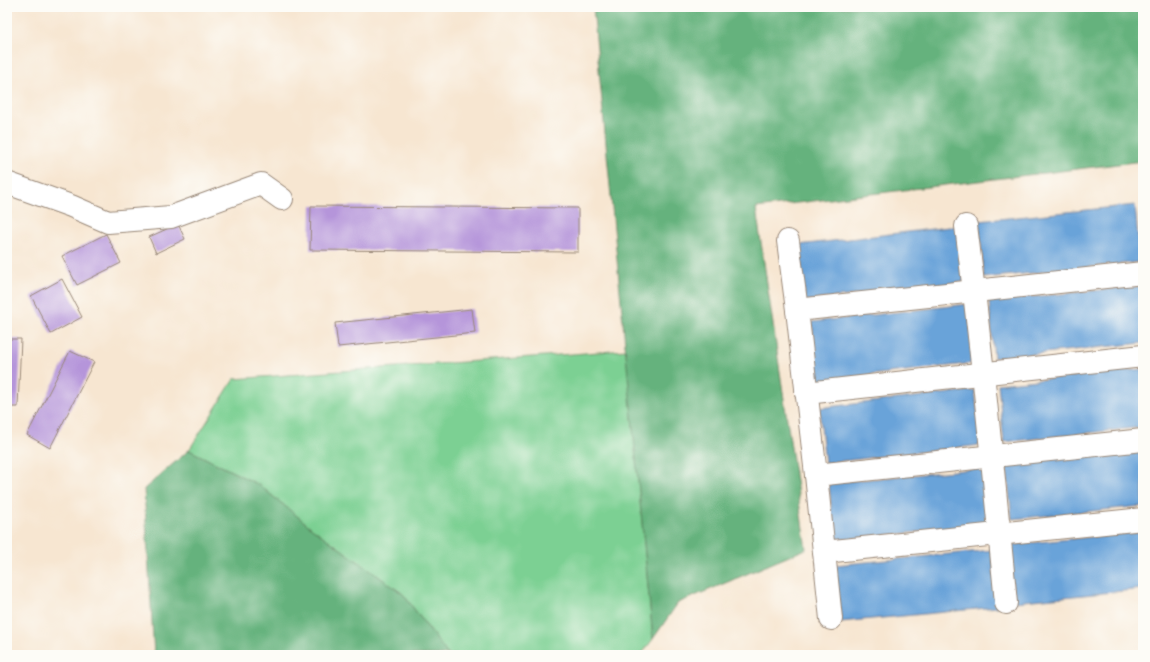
<svg xmlns="http://www.w3.org/2000/svg" width="1150" height="662" viewBox="0 0 1150 662" font-family="'Comic Neue',sans-serif">
  <style>
    .green { fill: #7cd093; stroke: #5c7d58 }
    .forest { fill: #65b27d; stroke: #506e4e }
    .water { fill: #69a3d9; stroke: #52667c }
    .building { fill: #b595da }
    .lines { fill: none; stroke-linecap: round; stroke-linejoin: round }
    .minor-casing { stroke: #998878; stroke-width: 24 }
    .minor { stroke: #fff; stroke-width: 22 }
  </style>
  <rect width="100%" height="100%" fill="#fdfcf7"/>
  <filter id="ink" filterUnits="userSpaceOnUse"><feTurbulence type="fractalNoise" baseFrequency=".025" numOctaves="2"/><feDisplacementMap in="SourceGraphic" scale="8" xChannelSelector="R" yChannelSelector="G"/><feConvolveMatrix kernelMatrix="1 2 1 2 8 2 1 2 1" color-interpolation-filters="sRGB"/></filter>
  <filter id="wash" filterUnits="userSpaceOnUse"><feTurbulence type="fractalNoise" baseFrequency=".012" numOctaves="4" result="noise"/><feDisplacementMap in="SourceGraphic" scale="16" xChannelSelector="R" yChannelSelector="G"/><feGaussianBlur stdDeviation="0.9" result="paint"/><feColorMatrix in="noise" values="0 0 0 0 0 0 0 0 0 0 0 0 0 0 0 0 0 1.4 0 .05"/><feComposite in="paint" operator="in"/></filter>
  <g filter="url(#wash)">
    <rect width="100%" height="100%" fill="#f7e6d1"/>
    <!-- green -->
    <polygon class="green" points="626,350 653,639 641,655 448,655 403,594 313,529 259,485 189,450 234,379"/>
    <!-- forest -->
    <g class="forest">
      <polygon points="593,7 1143,7 1143,161 756,208 806,549 678,603 653,639"/>
      <polygon points="189,450 259,485 313,529 403,594 448,655 154,655 144,489"/>
    </g>
    <!-- water -->
    <g class="water">
      <polygon points="1135,205 1140,262 984,278 979,221"/>
      <polygon points="957,226 964,282 805,301 799,245"/>
      <polygon points="1143,286 1143,343 994,358 989,301"/>
      <polygon points="968,304 975,363 818,381 812,322"/>
      <polygon points="1143,369 1143,427 1004,442 998,384"/>
      <polygon points="975,390 981,445 825,463 819,408"/>
      <polygon points="1143,449 1143,506 1012,519 1006,462"/>
      <polygon points="985,468 990,525 834,540 829,483"/>
      <polygon points="1143,532 1143,589 1014,602 1008,545"/>
      <polygon points="992,550 997,607 841,622 835,565"/>
    </g>
    <g id="blocks">
      <!-- building -->
      <g class="building">
        <polygon points="311,206 578,208 578,252 310,250"/>
        <polygon points="178,224 185,239 156,253 149,237"/>
        <polygon points="106,234 121,263 77,285 62,256"/>
        <polygon points="62,279 82,317 51,334 31,296"/>
        <polygon points="472,309 475,333 338,347 335,323"/>
        <polygon points="7,339 21,339 18,407 7,407"/>
        <polygon points="70,351 94,362 50,448 27,435"/>
      </g>
    </g>
  </g>
  <g filter="url(#ink)">
    <use href="#blocks" fill-opacity="0" stroke="#998878" stroke-width="1"/>
    <g class="lines">
      <defs>
        <g id="minor">
          <polyline points="7,183 71,206 108,222 171,217 261,184 282,199"/>
          <path d="M 966,226 C 982,351 994,477 1006,603"/>
          <polyline points="788,241 797,310"/>
          <polyline points="806,393 1143,356"/>
          <polyline points="1143,440 816,475 824,552 1143,519"/>
          <polyline points="816,475 797,310 1143,273"/>
          <polyline points="824,552 831,619"/>
        </g>
      </defs>
      <!-- minor casing -->
      <use href="#minor" class="minor-casing"/>
      <!-- minor -->
      <use href="#minor" class="minor"/>
    </g>
  </g>
  <!-- margin -->
  <rect width="1150" height="662" fill="none" stroke="#fdfcf7" stroke-width="24"/>
</svg>
